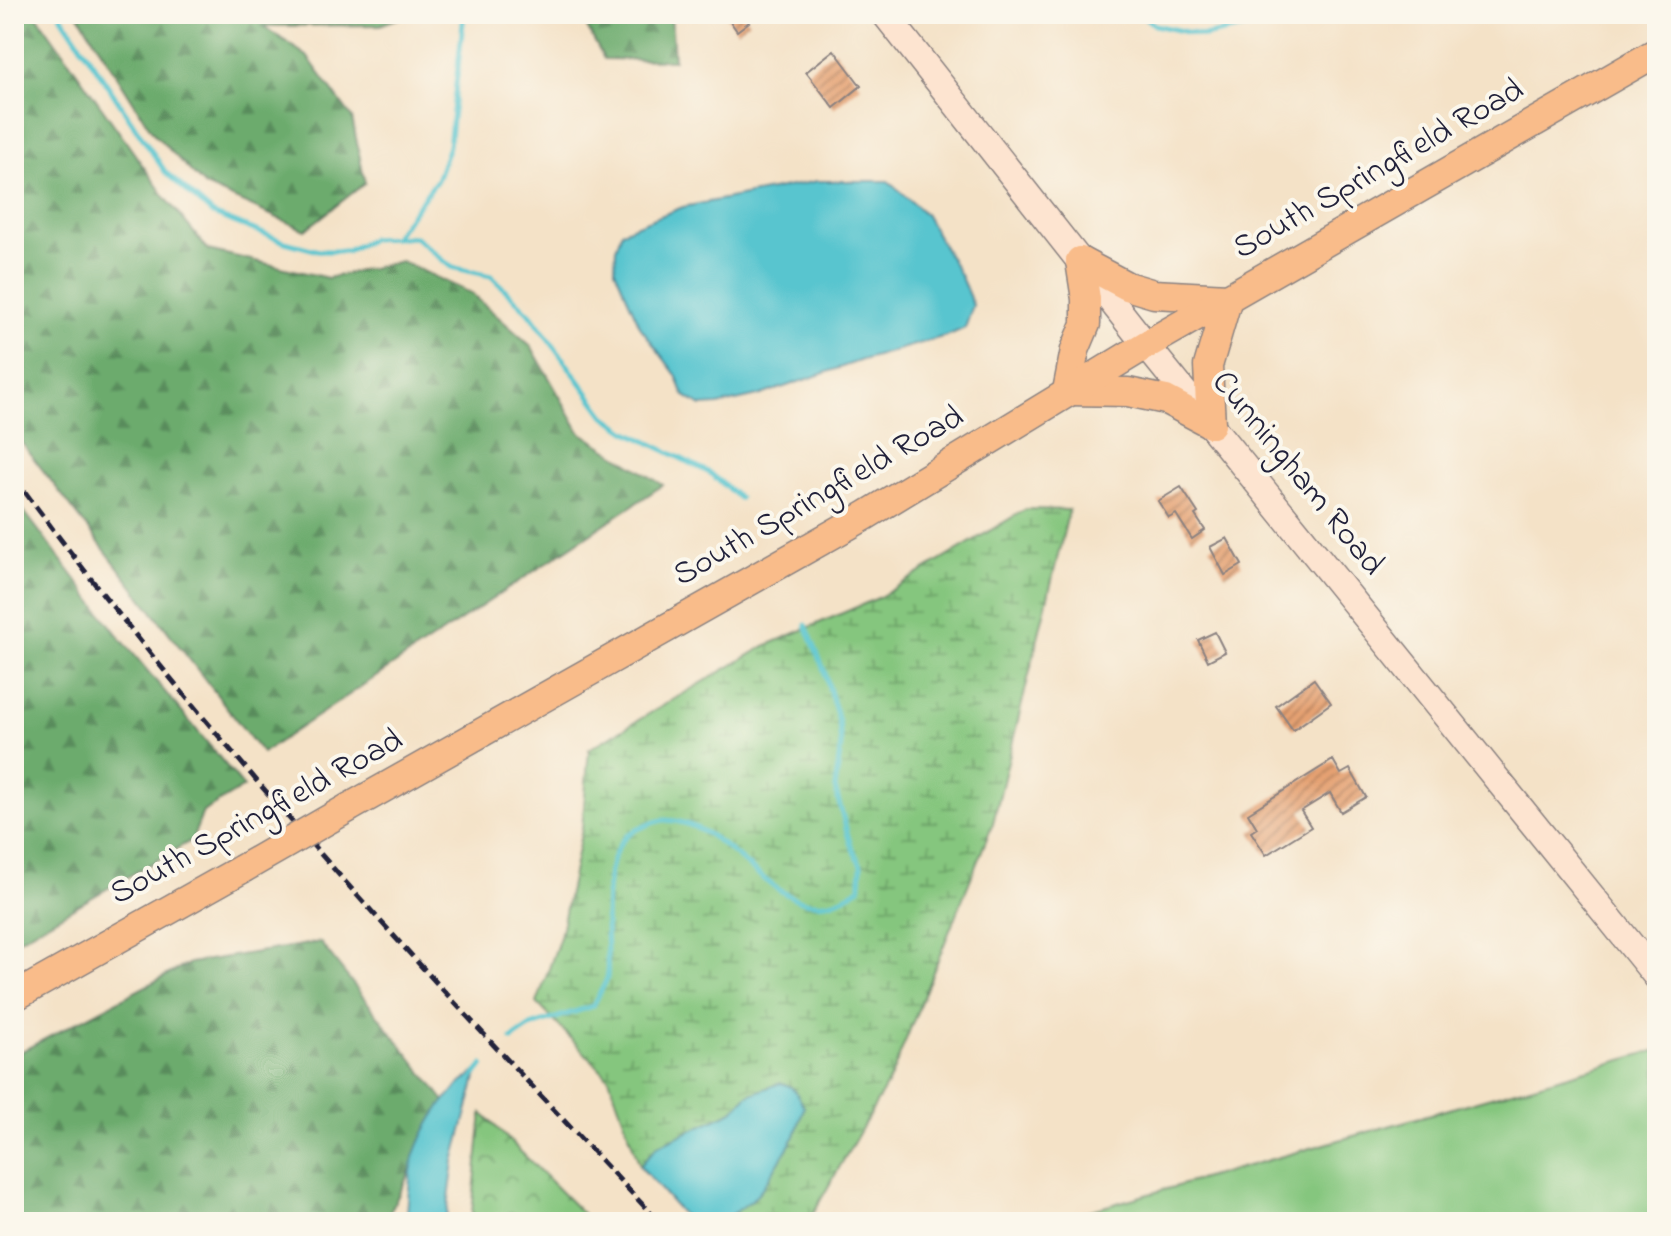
<svg xmlns="http://www.w3.org/2000/svg" width="1671" height="1236" viewBox="0 0 1671 1236" font-family="'Indie Flower',sans-serif">
  <style>
    .green { fill: #85c67e; stroke: #54745c; stroke-width: 2 }
    .forest { fill: url(#forest-firs); stroke: #476654; stroke-width: 2 }
    .wetland { fill: url(#wetland-marsh); stroke: #54745c; stroke-width: 2 }
    .park { fill: url(#park-crowns); stroke: #54745c; stroke-width: 2 }
    .water { fill: #58c5cf; stroke: #3d7485; stroke-width: 2 }
    .lines { fill: none; stroke-linecap: round; stroke-linejoin: round }
    .stream { stroke: #58c5cf; stroke-width: 5 }
    .building { fill: url(#building-hatch) }
    .secondary-casing { stroke: #8b8281; stroke-width: 29 }
    .primary-casing { stroke: #8b8281; stroke-width: 31 }
    .secondary { stroke: #fde4d0; stroke-width: 26 }
    .primary { stroke: #f9bc8a; stroke-width: 28 }
    .rail { stroke: #22223b; stroke-width: 5; stroke-dasharray: 12 6; stroke-linecap: butt }
    .primary-bridge-casing { stroke: #8b8281; stroke-width: 31; stroke-linecap: butt }
    .primary-bridge { stroke: #f9bc8a; stroke-width: 28 }
    .labels { text-anchor: middle; dominant-baseline: central; stroke-width: 8; stroke-linejoin: round; paint-order: stroke }
    .street-label { font-size: 34px; fill: #22223b; stroke: #fbf7ec }
  </style>
  <defs>
    <pattern id="forest-firs" width="22" height="20" patternUnits="userSpaceOnUse" patternTransform="scale(2)"><rect width="22" height="20" fill="#6cab6d"/><path d="M5 1l3.5 6h-7zM16 11l3.5 6h-7z" fill="#588b5b"/></pattern>
    <pattern id="wetland-marsh" width="20" height="14" patternUnits="userSpaceOnUse" patternTransform="scale(2)"><rect width="20" height="14" fill="#85c67e"/><path d="M1 5h8M5 5V1M11 12h8M15 12V8" fill="none" stroke="#6ca068"/></pattern>
    <pattern id="park-crowns" width="20" height="18" patternUnits="userSpaceOnUse" patternTransform="scale(2)"><rect width="20" height="18" fill="#85c67e"/><path d="M2 6a3 3 0 1 1 6 0M12 15a3 3 0 1 1 6 0" fill="none" stroke="#6ca068"/></pattern>
    <pattern id="building-hatch" width="6" height="6" patternUnits="userSpaceOnUse" patternTransform="scale(2)"><rect width="6" height="6" fill="#e5a172"/><path d="M-1 1l2-2M0 6l6-6M5 7l2-2" fill="none" stroke="#b9835f"/></pattern>
  </defs>
  <rect width="100%" height="100%" fill="#fbf7ec"/>
  <filter id="ink" filterUnits="userSpaceOnUse"><feTurbulence type="fractalNoise" baseFrequency=".0125" numOctaves="2"/><feDisplacementMap in="SourceGraphic" scale="16" xChannelSelector="R" yChannelSelector="G"/><feConvolveMatrix kernelMatrix="1 2 1 2 8 2 1 2 1" color-interpolation-filters="sRGB"/></filter>
  <filter id="wash" filterUnits="userSpaceOnUse"><feTurbulence type="fractalNoise" baseFrequency=".006" numOctaves="4" result="noise"/><feDisplacementMap in="SourceGraphic" scale="32" xChannelSelector="R" yChannelSelector="G"/><feGaussianBlur stdDeviation="1.8" result="paint"/><feColorMatrix in="noise" values="0 0 0 0 0 0 0 0 0 0 0 0 0 0 0 0 0 1.4 0 .05"/><feComposite in="paint" operator="in"/></filter>
  <g filter="url(#wash)">
    <rect width="100%" height="100%" fill="#f4e2c7"/>
    <!-- green -->
    <polygon class="green" points="1657,1050 1657,1222 1050,1222"/>
    <!-- forest -->
    <g class="forest">
      <polygon points="14,14 36,14 165,197 208,250 328,278 401,261 471,293 531,346 580,432 663,485 262,753 14,433"/>
      <polygon points="78,14 411,14 380,25 263,26 307,56 352,118 365,183 305,230 205,186 153,133"/>
      <polygon points="580,14 671,14 674,60 604,59"/>
      <polygon points="14,498 121,639 244,787 203,812 192,840 14,942"/>
      <polygon points="320,942 445,1101 385,1222 14,1222 14,1055 190,963"/>
    </g>
    <!-- wetland -->
    <polygon class="wetland" points="1026,509 1069,510 993,823 890,1079 808,1222 690,1222 640,1166 609,1078 537,1003 560,937 582,829 589,749 765,646 878,598"/>
    <!-- park -->
    <polygon class="park" points="482,1113 591,1222 471,1222"/>
    <!-- water -->
    <g class="water">
      <polygon points="817,181 888,181 925,214 961,277 973,305 965,328 949,335 862,360 758,396 718,405 701,406 684,395 676,375 641,328 615,270 616,248 622,231 683,207"/>
      <path d="M 478,1070 L 454,1161 L 446,1222 L 406,1222 C 409,1200 408,1174 415,1154 C 427,1120 449,1090 478,1070 Z"/>
      <path d="M 780,1083 C 795,1085 797,1095 804,1107 L 795,1136 L 764,1186 L 752,1200 L 721,1222 L 689,1222 L 640,1166 L 657,1146 L 733,1111 L 748,1095 Z"/>
    </g>
    <g class="lines">
      <!-- stream -->
      <g class="stream">
        <polyline points="60,14 166,173 213,214 285,242 319,251 347,251 371,239 415,237 451,267 491,276 531,315 605,416 626,431 710,473 739,498"/>
        <polyline points="1140,14 1155,25 1204,36 1280,20 1289,14"/>
        <polyline points="395,236 437,180 449,146 464,14"/>
        <path d="M 512,1039 L 531,1026 L 593,1006 C 597,997 604,987 607,978 C 608,971 607,961 607,954 C 606,921 600,845 636,830 C 645,826 656,820 665,820 C 739,821 783,948 860,887 L 861,865 L 850,843 L 835,788 L 841,745 L 839,722 L 824,670 L 806,625"/>
        <polyline points="475,1075 483,1065"/>
      </g>
    </g>
    <g id="blocks">
      <!-- building -->
      <g class="building">
        <polygon points="725,14 743,14 749,22 737,31"/>
        <polygon points="834,50 861,86 834,108 806,72"/>
        <polygon points="1181,487 1198,513 1195,515 1205,530 1192,539 1176,514 1169,518 1158,501"/>
        <polygon points="1227,538 1242,565 1225,575 1210,547"/>
        <polygon points="1215,632 1225,652 1208,661 1198,640"/>
        <polygon points="1314,679 1331,703 1293,730 1276,706"/>
        <polygon points="1333,760 1341,774 1350,769 1366,797 1341,812 1330,793 1301,811 1311,827 1266,855 1251,832 1257,828 1248,813"/>
      </g>
    </g>
  </g>
  <g filter="url(#ink)">
    <use href="#blocks" fill-opacity="0" stroke="#8b8281" stroke-width="2"/>
    <g class="lines">
      <defs>
        <polyline id="secondary" points="885,14 1146,345 1657,977"/>
        <g id="primary">
          <polyline points="1080,261 1086,299 1086,324 1075,350 1067,391 1128,392 1166,400 1211,424"/>
          <polyline points="1080,261 1127,286 1154,294 1228,298"/>
          <polyline points="1211,424 1208,366 1228,298"/>
          <polyline points="350,807 865,516 1146,345 1657,52"/>
          <polyline points="14,997 242,869"/>
        </g>
      </defs>
      <!-- secondary casing -->
      <use href="#secondary" class="secondary-casing"/>
      <!-- primary casing -->
      <use href="#primary" class="primary-casing"/>
      <!-- secondary -->
      <use href="#secondary" class="secondary"/>
      <!-- primary -->
      <use href="#primary" class="primary"/>
      <!-- rail -->
      <path class="rail" d="M 14,477 C 209,743 434,982 659,1222"/>
      <defs>
        <polyline id="primary-bridge" points="242,869 350,807"/>
      </defs>
      <!-- primary-bridge casing -->
      <use href="#primary-bridge" class="primary-bridge-casing"/>
      <!-- primary-bridge -->
      <use href="#primary-bridge" class="primary-bridge"/>
    </g>
  </g>
  <g class="labels">
    <!-- street labels -->
    <g class="street-label">
      <text transform="translate(1379 170) rotate(-30)">South Springfield Road</text>
      <text transform="translate(1297 474) rotate(51)">Cunningham Road</text>
      <text transform="translate(819 497) rotate(-30)">South Springfield Road</text>
      <text transform="translate(257 818) rotate(-29)">South Springfield Road</text>
    </g>
  </g>
  <!-- margin -->
  <rect width="1671" height="1236" fill="none" stroke="#fbf7ec" stroke-width="48"/>
</svg>
